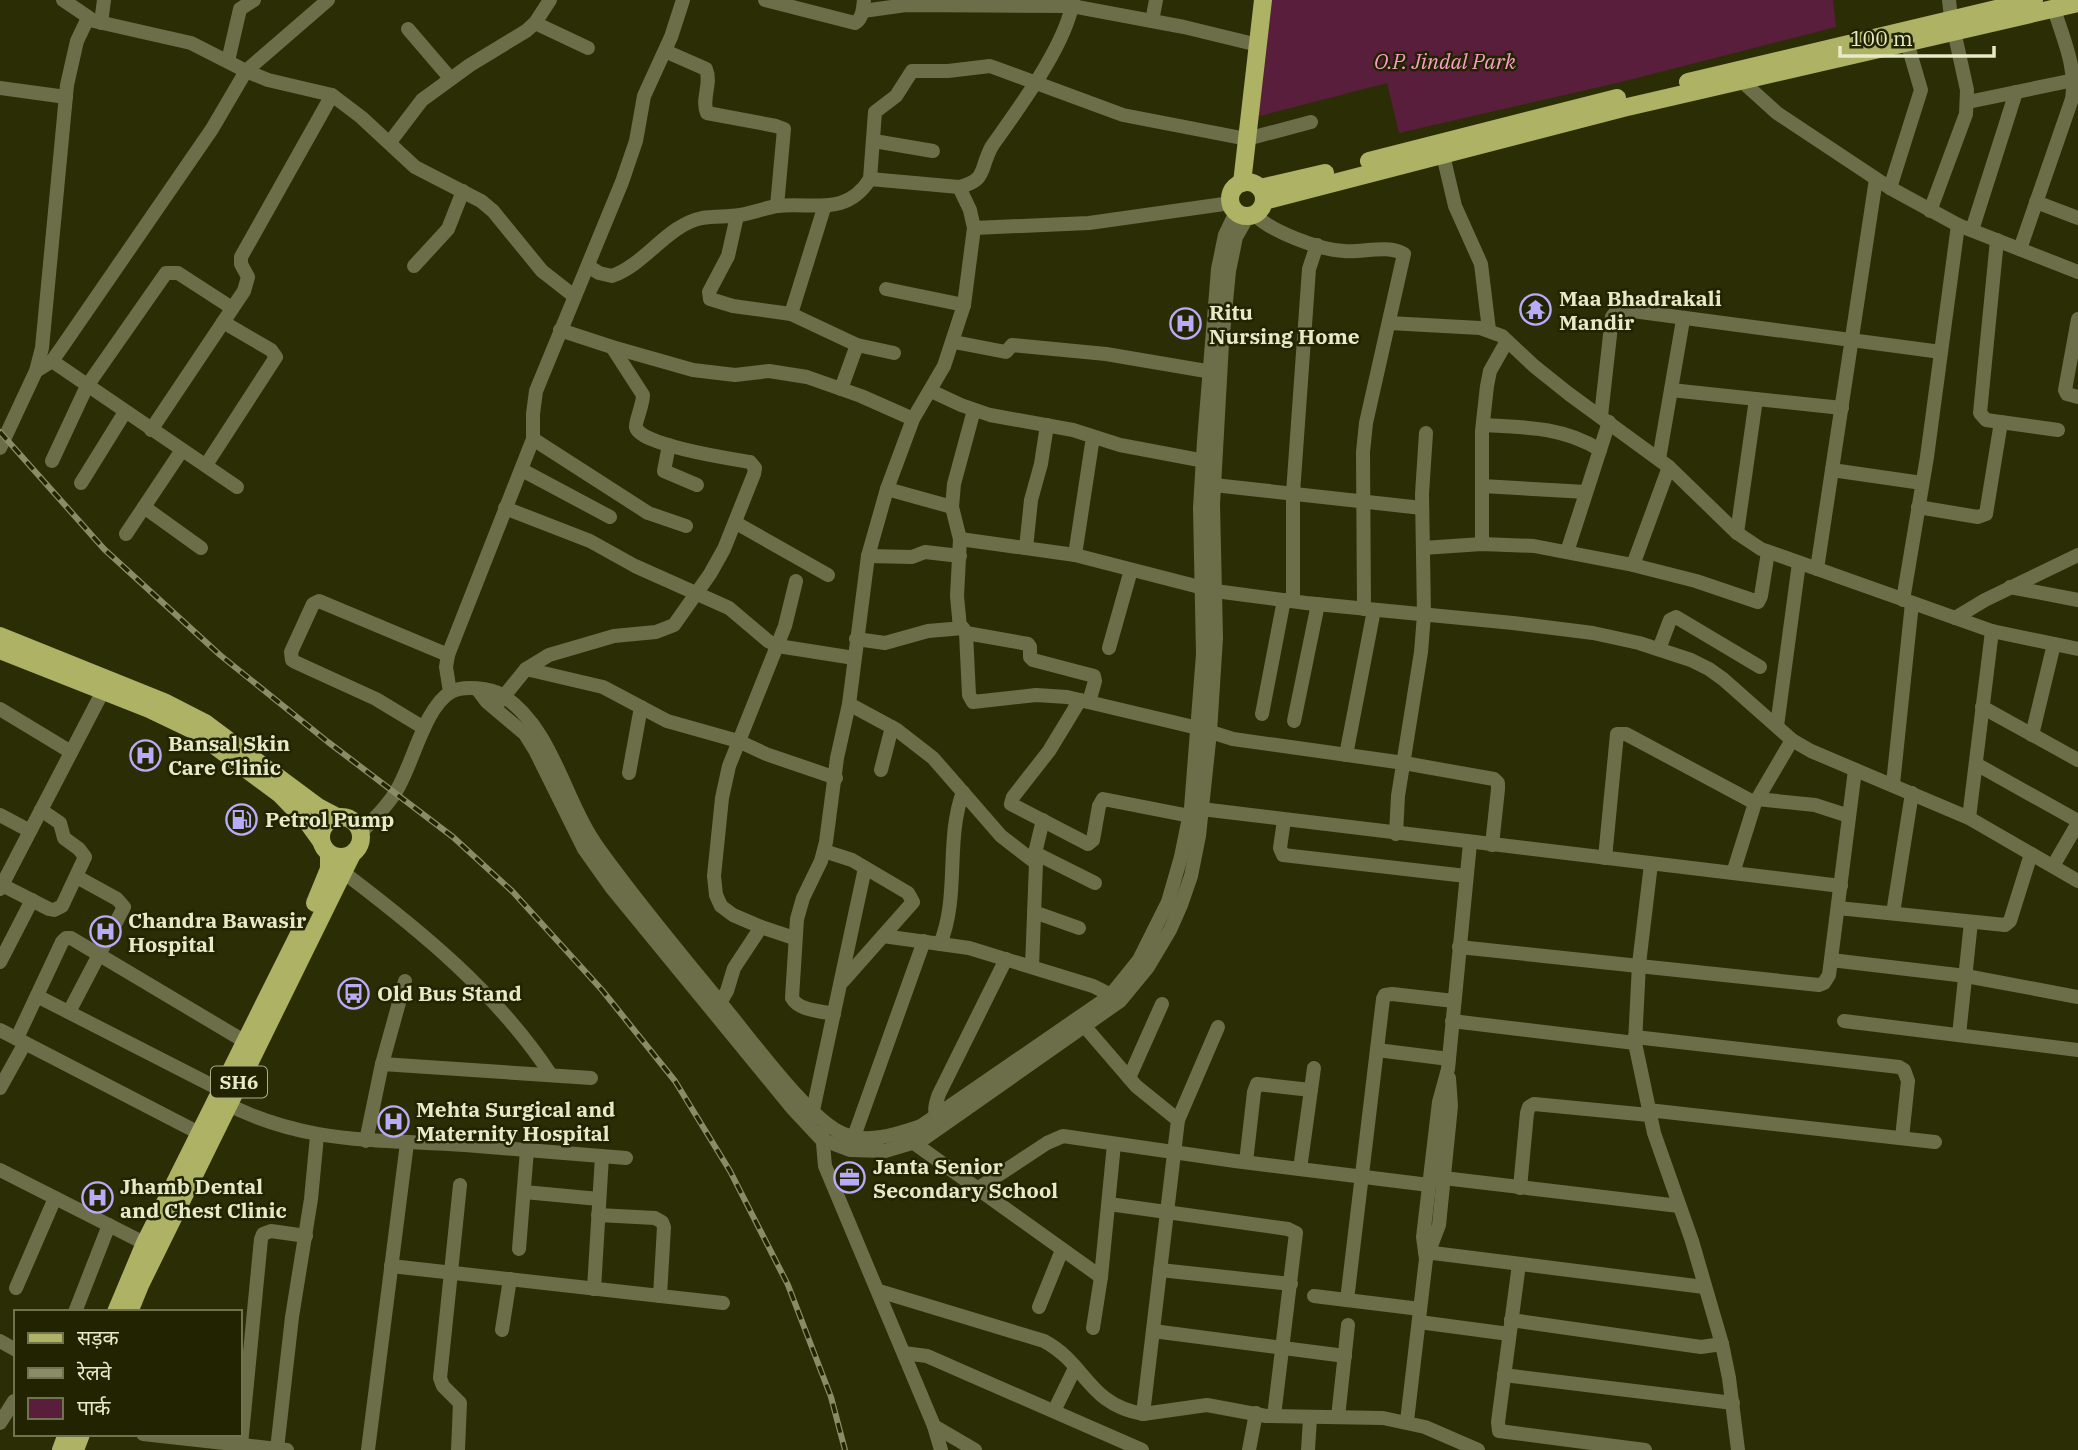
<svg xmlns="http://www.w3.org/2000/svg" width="2078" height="1450" viewBox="0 0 2078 1450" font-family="'IBM Plex Serif','Noto Sans Devanagari',serif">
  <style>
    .green { fill: #5a1e3d }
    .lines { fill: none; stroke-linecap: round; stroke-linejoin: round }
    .minor { stroke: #6c6e4a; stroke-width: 14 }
    .major { stroke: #adb264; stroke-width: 18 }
    .rail-casing { stroke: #898c66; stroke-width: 6 }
    .rail { stroke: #222300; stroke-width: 3.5; stroke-dasharray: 10; stroke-linecap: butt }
    .labels { text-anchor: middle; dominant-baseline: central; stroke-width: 5; stroke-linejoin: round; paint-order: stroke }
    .shield { fill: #222300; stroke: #acae8b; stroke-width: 2 }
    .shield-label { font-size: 19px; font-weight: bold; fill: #e7eac6 }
    .park-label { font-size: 21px; font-style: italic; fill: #fb9fc8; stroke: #222300 }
    .poi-label { font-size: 21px; font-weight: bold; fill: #e7eac6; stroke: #222300; text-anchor: start }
  </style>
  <rect width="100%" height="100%" fill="#2b2d05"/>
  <!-- green -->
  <polygon class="green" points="1272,0 1833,0 1836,27 1617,83 1399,133 1387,83 1256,117"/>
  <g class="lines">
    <!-- minor -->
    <g class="minor">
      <polyline points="63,0 94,21 191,43 246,71 268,80 332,95 361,117 415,167 481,201 493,211 542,271 574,296"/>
      <path d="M 765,0 L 855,23 C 863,18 863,8 864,0"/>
      <polyline points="1949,0 1951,18"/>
      <polyline points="863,11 906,5 1072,6 1184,27 1258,45"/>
      <polyline points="1152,21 1156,0"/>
      <polyline points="101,23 104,0"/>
      <polyline points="535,23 588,48"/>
      <polyline points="408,29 450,78"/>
      <path d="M 665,51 L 706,69 C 712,84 701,99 707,113 L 776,126 L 784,129 L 777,206"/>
      <polyline points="228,61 240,9 254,0"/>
      <polyline points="1735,75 1777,113 1890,188 1958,225 2078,272"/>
      <polyline points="0,88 66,97"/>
      <polyline points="1968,102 2074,80"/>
      <polyline points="874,141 933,151"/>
      <polyline points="390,142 422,100 470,65 526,31 535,23 550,0"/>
      <polyline points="1443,155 1455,206 1481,264 1489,330"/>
      <polyline points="870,179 875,112 896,96 912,71 948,71 990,66 1123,115 1247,139 1311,122"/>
      <polyline points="1890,188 1921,90 1907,42"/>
      <polyline points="2036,202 2078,218"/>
      <polyline points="1930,211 1966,114 1967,90 1954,31"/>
      <path d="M 1255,215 C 1272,232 1320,250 1344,251 C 1362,253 1388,244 1404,254 L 1366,423 L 1363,452 L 1364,609"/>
      <polyline points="737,216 728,256 709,292 710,299 733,306 791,314 857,345 894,353"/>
      <polyline points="974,228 1089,223 1231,203"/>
      <polyline points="1972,230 2016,92"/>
      <polyline points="1997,240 1980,413 1986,420 2058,430"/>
      <path d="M 2020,249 L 2072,99 C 2077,68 2063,38 2054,9"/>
      <polyline points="414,266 448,229 463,191"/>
      <path d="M 588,266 L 599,273 L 612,276 C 646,264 667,225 702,218 C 715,216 728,217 740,215 C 752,213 765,208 777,206 C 813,202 846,217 870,179 L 959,187"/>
      <polyline points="886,289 964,305"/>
      <polyline points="791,314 824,208"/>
      <polyline points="2078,319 2065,390 2067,394 2078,397"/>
      <polyline points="1389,323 1480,328 1502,336 1534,366 1569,394 1669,467 1737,533 1761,549 1992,631 1969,818"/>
      <polyline points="560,330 612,347 693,370 735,375 769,371 807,377 861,396 913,419"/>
      <polyline points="954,342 1006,352 1012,345 1106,354 1218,373"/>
      <polyline points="52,361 237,487"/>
      <polyline points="36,371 52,361 62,347 212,129 246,71 328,0"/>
      <polyline points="841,389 857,345"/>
      <polyline points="1671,390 1842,408"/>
      <polyline points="931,391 961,405 990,415 1073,430 1120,445 1210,462"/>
      <polyline points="1601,416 1612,317 1618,309 1941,352"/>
      <path d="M 1483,425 C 1524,427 1564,427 1600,450"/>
      <polyline points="151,430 244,291 248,277 241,264 241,257 332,95"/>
      <polyline points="533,439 648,513 686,526"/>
      <polyline points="669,445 664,471 697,485"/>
      <polyline points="0,448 36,371 42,348 67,85 77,41 88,18"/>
      <polyline points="1659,459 1683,320"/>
      <polyline points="52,461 87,386 166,273 178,273 232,308"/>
      <polyline points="206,465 276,357 271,350 223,322"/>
      <polyline points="522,470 610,517"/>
      <polyline points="1832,470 1922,483"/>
      <polyline points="81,483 125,412"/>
      <polyline points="1214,485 1422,508"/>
      <polyline points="1482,486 1586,492"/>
      <polyline points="887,489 952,507"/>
      <polyline points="144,507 201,548"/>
      <polyline points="1918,507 1978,517 1986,514 2001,422"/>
      <polyline points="505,508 590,541 635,566 729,608 768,641 778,646 854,658"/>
      <polyline points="736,523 828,575"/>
      <polyline points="1737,533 1756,399"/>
      <polyline points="126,534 182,450"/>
      <polyline points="960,539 1075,555 1215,591 1306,603 1513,623 1593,633 1639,643 1691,660 1709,669 1723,679 1792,740 1811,751 1969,818 2078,881"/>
      <polyline points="1482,544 1482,431 1487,386 1490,371 1507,341"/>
      <polyline points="1026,548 1031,500 1041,464 1047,425"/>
      <polyline points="1423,548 1482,544 1534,546 1633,565 1696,581 1758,602 1761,596 1768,552"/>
      <polyline points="1567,552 1609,422"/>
      <polyline points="1075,555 1093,437"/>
      <polyline points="868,556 912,557 925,552 960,556"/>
      <polyline points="1633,565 1669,467"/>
      <polyline points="1817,569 1876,179"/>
      <polyline points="2010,587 2078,600"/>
      <polyline points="1903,600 1927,457 1958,225"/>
      <polyline points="1293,601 1293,493 1309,269 1317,245"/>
      <polyline points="1955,618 1985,600 2078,555"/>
      <polyline points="960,628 957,596 960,539 952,507 954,484 974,410"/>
      <polyline points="1992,631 2078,649"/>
      <polyline points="966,633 1028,644 1030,647 1030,657 1033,660 1094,676 1095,681 1089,702"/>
      <polyline points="856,639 885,643 928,631 963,628 966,633 969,695 973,702 1036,695 1067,697 1198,728 1233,739 1404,763 1494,779 1498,783 1498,789 1492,845"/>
      <polyline points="1109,648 1131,570"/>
      <polyline points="1659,649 1670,620 1676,617 1760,667"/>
      <polyline points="526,669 603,687 667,721 738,741 766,754 836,778"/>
      <polyline points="478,690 487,702 525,734 535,750 584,849 611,887 793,1109 821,1139 850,1150 885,1151 922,1140 1120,1001 1148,967 1170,930 1181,905 1191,876 1199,836 1210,732 1216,638 1213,504 1222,343 1229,271 1236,237 1248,216"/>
      <polyline points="450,692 446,667 448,655 533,439 533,414 536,391 622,182 636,141 644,96 671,37 683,0"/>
      <polyline points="1080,700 1049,751 1013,797 1011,804 1088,844 1093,840 1099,806 1103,799 1190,816"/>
      <path d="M 500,701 L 526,669 L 549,655 L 614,636 L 656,632 L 674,625 L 710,574 L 724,549 L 754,474 L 755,468 L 750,462 C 732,459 639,445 636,427 C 635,422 643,405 643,395 L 612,347"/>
      <polyline points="849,704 897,730 933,758 1001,836 1036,863 1032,967"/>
      <polyline points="1982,707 2078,760"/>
      <polyline points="0,709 71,752"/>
      <polyline points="1262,714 1284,600"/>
      <polyline points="1294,721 1318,604"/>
      <polyline points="1777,726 1799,563"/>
      <polyline points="424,728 376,699 295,662 292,660 291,652 313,604 319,601 448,655"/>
      <polyline points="2032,735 2054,644"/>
      <polyline points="1346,755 1374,610"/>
      <polyline points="1976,764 2078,821"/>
      <polyline points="881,770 892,727"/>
      <polyline points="629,773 641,707"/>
      <polyline points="1893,784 1912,603"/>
      <polyline points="1757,799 1815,805 1849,816"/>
      <polyline points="1193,808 1733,873 1755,803 1792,740"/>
      <polyline points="0,815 30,831"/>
      <polyline points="1284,820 1280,848 1283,855 1466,876"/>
      <path d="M 361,833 C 372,820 386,808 395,793 C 412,768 424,707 451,692 C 463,685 491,688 502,695 C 551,727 562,791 591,837 C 600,852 612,866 622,880 C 656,925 692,968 728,1012 C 752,1041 811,1122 844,1134 C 869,1144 897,1134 921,1126 L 1110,996 L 1139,960 L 1168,902 L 1181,857 L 1191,808 L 1203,654 L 1200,508 L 1204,441 L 1218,269 L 1225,235 L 1236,212"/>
      <polyline points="1396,834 1398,796 1421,652 1424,615 1422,494 1426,433"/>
      <polyline points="824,851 852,860 908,893 913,902 843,981"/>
      <polyline points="1035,853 1095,883"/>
      <polyline points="1605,858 1617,734 1626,734 1755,803"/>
      <polyline points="1035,861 1035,853 1043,820"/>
      <polyline points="1651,864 1639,964 1635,1043 1654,1133 1692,1241 1722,1344 1729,1378 1738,1450"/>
      <polyline points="2053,866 2078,823"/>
      <path d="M 343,872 C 421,931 497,993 551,1075"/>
      <polyline points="1733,873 1841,886"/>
      <polyline points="0,884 49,909 54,910 62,906 85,857 79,849 64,838 60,823 41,810"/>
      <polyline points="0,889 103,691"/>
      <polyline points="1838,908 2005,925 2010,921 2031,854"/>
      <polyline points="1034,912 1079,928"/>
      <polyline points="1893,913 1912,793"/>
      <polyline points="883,936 969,948 1093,986 1117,998"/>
      <polyline points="794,938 761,927 733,915 721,906 716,895 714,876 722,798 729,766 785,626 796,581"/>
      <path d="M 940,944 C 960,896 945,840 963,792"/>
      <polyline points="1459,947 1819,985 1824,983 1829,975 1855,770"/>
      <polyline points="1831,960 1966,976 2078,997"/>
      <polyline points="0,962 32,900"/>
      <polyline points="37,996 221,1090"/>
      <polyline points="717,1008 727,991 734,968 761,927"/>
      <polyline points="69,1012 124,907 117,899 77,877"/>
      <path d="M 834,1014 C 821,1011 799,1011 792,998 L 797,919 L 803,898 L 821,861 L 826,842 L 837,758 L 849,704 L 868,556 L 887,489 L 913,419 L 944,366 L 964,305 L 974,228 L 970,210 L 959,187 C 988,180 979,169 992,146 C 1018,109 1067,44 1073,0"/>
      <polyline points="1080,1021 1136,1086 1178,1120 1143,1414"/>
      <polyline points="1452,1021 1635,1043"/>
      <polyline points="1844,1021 2078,1050"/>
      <polyline points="0,1030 199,1133"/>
      <polyline points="1959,1035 1971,922"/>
      <polyline points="1635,1037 1899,1067 1904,1070 1908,1081 1902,1138"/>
      <polyline points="17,1038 62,942 66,938 71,938 244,1041"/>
      <polyline points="1377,1050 1449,1059"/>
      <polyline points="382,1064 591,1078"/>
      <polyline points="1129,1078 1162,1004"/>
      <polyline points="0,1088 25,1043"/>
      <path d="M 221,1101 C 304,1145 375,1139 465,1145 C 519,1149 572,1154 626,1158"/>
      <polyline points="1648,1110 1935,1142"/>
      <polyline points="812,1115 865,868"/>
      <polyline points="1178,1120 1218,1027"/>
      <path d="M 939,1122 C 933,1112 935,1105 939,1094 L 1006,959"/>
      <polyline points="822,1132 825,1166 934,1426 941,1450"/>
      <polyline points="907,1138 1101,1277"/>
      <polyline points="366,1141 382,1064 405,981"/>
      <polyline points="852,1142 924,941"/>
      <polyline points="1246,1162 1254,1092 1257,1084 1311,1090"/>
      <polyline points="1300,1169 1314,1068"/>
      <polyline points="0,1170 152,1247"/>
      <polyline points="1435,1177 1679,1206"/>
      <polyline points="1520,1188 1527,1113 1529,1107 1534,1104 1649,1115"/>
      <polyline points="977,1189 1047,1143 1063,1136 1235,1161 1429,1185"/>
      <polyline points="524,1192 599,1199"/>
      <polyline points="1109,1204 1288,1229 1296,1233 1274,1416"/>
      <polyline points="598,1215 655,1218 662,1222 664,1227 660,1296"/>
      <polyline points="519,1249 527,1150"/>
      <polyline points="1425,1252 1704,1287"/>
      <polyline points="1426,1259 1423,1237 1439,1102 1448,1069 1470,843"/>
      <polyline points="1519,1264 1498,1422 1499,1431 1645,1450"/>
      <polyline points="391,1266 723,1303"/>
      <polyline points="1160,1270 1291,1284"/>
      <polyline points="16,1288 55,1198"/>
      <polyline points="594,1289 602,1156"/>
      <path d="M 879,1291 L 1044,1341 C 1087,1364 1087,1404 1143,1414 L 1207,1405 L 1266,1416 L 1383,1418 L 1425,1427 L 1478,1450"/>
      <polyline points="1314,1296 1420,1309"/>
      <polyline points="1347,1300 1383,999 1385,995 1392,994 1454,1001"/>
      <polyline points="1039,1307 1062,1250"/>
      <polyline points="75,1312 109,1225"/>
      <polyline points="1511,1320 1701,1347 1722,1344"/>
      <polyline points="1419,1322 1509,1334"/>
      <polyline points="1093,1328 1101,1277 1114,1144"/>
      <polyline points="502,1330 510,1279"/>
      <polyline points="1153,1331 1345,1356"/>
      <polyline points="0,1341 16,1350"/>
      <polyline points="904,1353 927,1356 1142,1450"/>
      <polyline points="1504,1375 1733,1403"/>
      <polyline points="1054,1411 1075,1368"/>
      <polyline points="1338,1417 1348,1325"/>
      <polyline points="1407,1421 1426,1259 1439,1225 1451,1106 1449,1078"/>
      <polyline points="0,1423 14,1401"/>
      <polyline points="934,1426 975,1450"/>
      <polyline points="143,1434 287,1450"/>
      <polyline points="241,1445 261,1239 263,1234 271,1231 306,1236"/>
      <polyline points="277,1449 292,1317 311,1199 317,1136"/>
      <polyline points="368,1450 407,1143"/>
      <polyline points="458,1450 460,1403 443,1386 440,1378 460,1185"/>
      <polyline points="1249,1450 1256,1413"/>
      <polyline points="1308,1450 1310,1418"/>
    </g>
    <!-- major -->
    <g class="major">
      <polyline points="1688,82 2034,0"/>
      <polyline points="1369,161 1617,98"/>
      <circle cx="1247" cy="199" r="17"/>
      <polyline points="1242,183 1263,0"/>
      <polyline points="1260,188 1325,173"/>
      <polyline points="1264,201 1623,108 2078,3"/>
      <polyline points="0,636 164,702 205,723 318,807 337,817"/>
      <polyline points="0,650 149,709 195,731 280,794 308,823 321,841"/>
      <circle cx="341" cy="837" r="20"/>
      <polyline points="315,903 329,869 329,854"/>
      <polyline points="116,1312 145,1243 299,934"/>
      <polyline points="129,1312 140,1285 352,854"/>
      <polyline points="61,1450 67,1434"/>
      <polyline points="75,1450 81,1434"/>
    </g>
    <defs>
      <polyline id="rail" points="0,432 104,549 220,655 328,742 453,837 513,892 602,990 675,1081 730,1171 788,1285 831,1397 845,1450"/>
    </defs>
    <!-- rail casing -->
    <use href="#rail" class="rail-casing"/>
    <!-- rail -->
    <use href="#rail" class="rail"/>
  </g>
  <!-- icons -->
  <defs>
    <symbol id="temple-ring" viewBox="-11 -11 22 22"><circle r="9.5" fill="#222300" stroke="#b8abf7" stroke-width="1.5"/><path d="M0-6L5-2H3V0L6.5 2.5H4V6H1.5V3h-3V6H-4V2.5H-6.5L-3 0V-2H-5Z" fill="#b8abf7"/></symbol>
    <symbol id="hospital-ring" viewBox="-11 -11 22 22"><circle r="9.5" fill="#222300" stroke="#b8abf7" stroke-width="1.5"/><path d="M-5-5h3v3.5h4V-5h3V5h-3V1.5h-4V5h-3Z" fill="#b8abf7"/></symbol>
    <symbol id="fuel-ring" viewBox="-11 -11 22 22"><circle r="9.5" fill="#222300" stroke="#b8abf7" stroke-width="1.5"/><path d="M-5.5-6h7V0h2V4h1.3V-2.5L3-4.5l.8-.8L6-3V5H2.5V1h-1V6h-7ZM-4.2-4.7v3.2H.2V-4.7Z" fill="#b8abf7"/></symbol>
    <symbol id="bus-ring" viewBox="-11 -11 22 22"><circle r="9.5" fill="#222300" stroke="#b8abf7" stroke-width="1.5"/><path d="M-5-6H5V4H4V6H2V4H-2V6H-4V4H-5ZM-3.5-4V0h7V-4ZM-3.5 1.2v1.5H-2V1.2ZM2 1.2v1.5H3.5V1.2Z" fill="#b8abf7"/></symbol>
    <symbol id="office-ring" viewBox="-11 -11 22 22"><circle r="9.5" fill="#222300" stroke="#b8abf7" stroke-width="1.5"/><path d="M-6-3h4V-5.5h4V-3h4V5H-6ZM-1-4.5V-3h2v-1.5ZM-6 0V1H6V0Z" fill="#b8abf7"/></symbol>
  </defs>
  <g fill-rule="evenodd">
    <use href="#temple-ring" x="1518" y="292" width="35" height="35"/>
    <use href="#hospital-ring" x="1168" y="306" width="35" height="35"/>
    <use href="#hospital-ring" x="128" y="738" width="35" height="35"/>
    <use href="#fuel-ring" x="224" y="802" width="35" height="35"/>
    <use href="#hospital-ring" x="88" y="914" width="35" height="35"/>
    <use href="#bus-ring" x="336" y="976" width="35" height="35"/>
    <use href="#hospital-ring" x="376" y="1104" width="35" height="35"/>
    <use href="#office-ring" x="832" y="1160" width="35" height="35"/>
    <use href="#hospital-ring" x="80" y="1180" width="35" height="35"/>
  </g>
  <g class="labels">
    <!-- shield labels -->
    <rect class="shield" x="211" y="1066.5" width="56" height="31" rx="5"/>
    <g class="shield-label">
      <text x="239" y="1082">SH6</text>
    </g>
    <!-- park labels -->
    <g class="park-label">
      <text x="1445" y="61">O.P. Jindal Park</text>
    </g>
    <!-- poi labels -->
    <g class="poi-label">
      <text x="1559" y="298">Maa Bhadrakali<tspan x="1559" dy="24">Mandir</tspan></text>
      <text x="1209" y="312">Ritu<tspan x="1209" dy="24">Nursing Home</tspan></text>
      <text x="168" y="743">Bansal Skin<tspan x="168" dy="24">Care Clinic</tspan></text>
      <text x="265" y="819">Petrol Pump</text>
      <text x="128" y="920">Chandra Bawasir<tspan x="128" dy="24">Hospital</tspan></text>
      <text x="377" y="993">Old Bus Stand</text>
      <text x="416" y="1109">Mehta Surgical and<tspan x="416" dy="24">Maternity Hospital</tspan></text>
      <text x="873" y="1166">Janta Senior<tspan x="873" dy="24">Secondary School</tspan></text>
      <text x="120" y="1186">Jhamb Dental<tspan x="120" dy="24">and Chest Clinic</tspan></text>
    </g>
  </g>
  <!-- legend -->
  <rect x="14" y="1310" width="228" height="126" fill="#222300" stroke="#71734f" stroke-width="2"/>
  <rect x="28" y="1333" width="35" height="10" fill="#adb264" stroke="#71734f" stroke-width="2"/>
  <text x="77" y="1345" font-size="21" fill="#e7eac6">सड़क</text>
  <rect x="28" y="1368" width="35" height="10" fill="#898c66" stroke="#71734f" stroke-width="2"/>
  <text x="77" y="1380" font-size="21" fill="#e7eac6">रेलवे</text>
  <rect x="28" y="1398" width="35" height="21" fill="#5a1e3d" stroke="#71734f" stroke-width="2"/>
  <text x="77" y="1415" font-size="21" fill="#e7eac6">पार्क</text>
  <!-- scale -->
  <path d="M1840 46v10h154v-10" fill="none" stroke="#e7eac6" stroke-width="3.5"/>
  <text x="1850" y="46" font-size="21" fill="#e7eac6" stroke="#222300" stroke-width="5" paint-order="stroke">100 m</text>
</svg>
